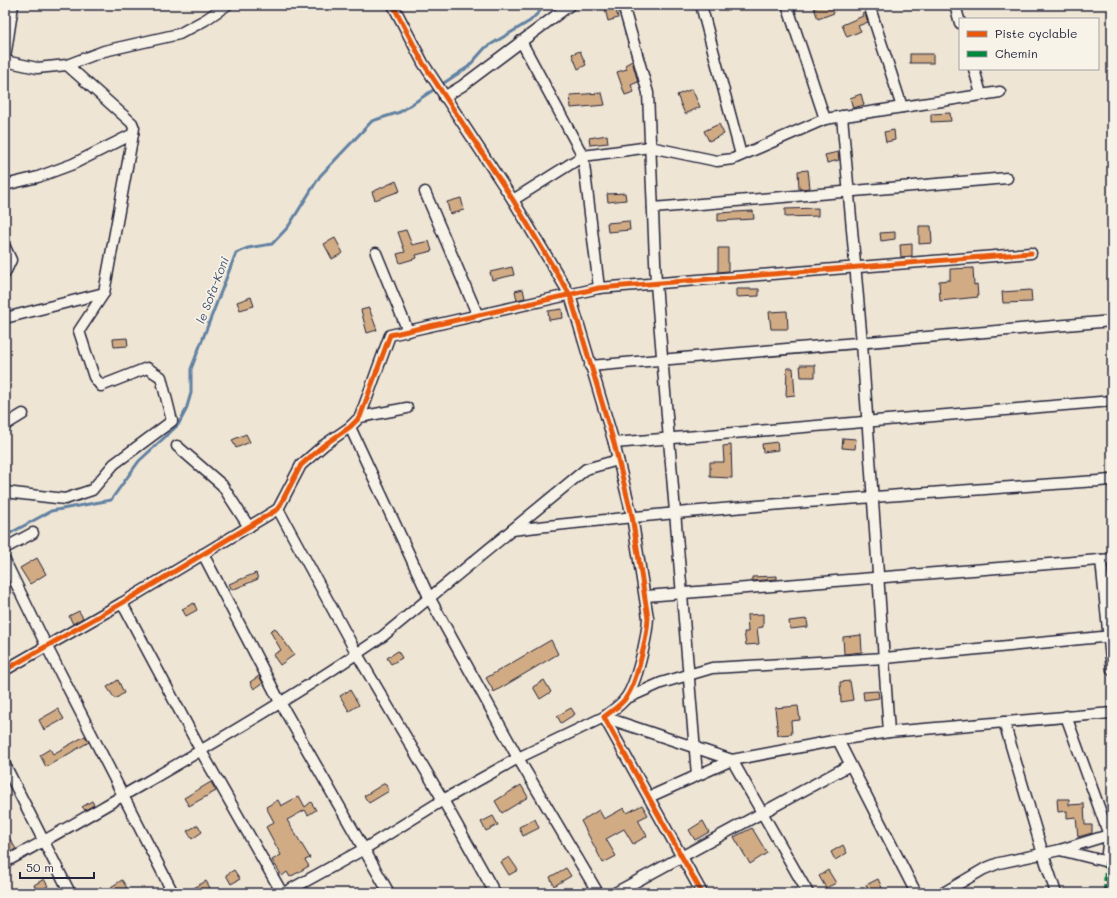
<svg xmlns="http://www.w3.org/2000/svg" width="1117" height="898" viewBox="0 0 1117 898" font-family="Mali,sans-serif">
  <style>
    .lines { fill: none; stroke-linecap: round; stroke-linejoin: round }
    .stream { stroke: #6081a2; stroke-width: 3 }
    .building { fill: #d1ab83; stroke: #22223b }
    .minor-casing { stroke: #22223b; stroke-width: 13 }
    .minor { stroke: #f7f3e8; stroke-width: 10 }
    .quiet { stroke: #00873e; stroke-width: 4; stroke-dasharray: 8 4; stroke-linecap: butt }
    .cycleway-casing { stroke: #f7f3e8; stroke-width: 8 }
    .cycleway { stroke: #e8590c; stroke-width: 5 }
    .labels { text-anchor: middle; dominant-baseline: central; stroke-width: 3.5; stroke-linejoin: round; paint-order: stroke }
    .water-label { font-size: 12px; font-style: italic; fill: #41516f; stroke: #f7f3e8 }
  </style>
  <rect width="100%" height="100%" fill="#efe5d4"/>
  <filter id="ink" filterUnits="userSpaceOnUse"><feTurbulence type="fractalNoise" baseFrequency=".025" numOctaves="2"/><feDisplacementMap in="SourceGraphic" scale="8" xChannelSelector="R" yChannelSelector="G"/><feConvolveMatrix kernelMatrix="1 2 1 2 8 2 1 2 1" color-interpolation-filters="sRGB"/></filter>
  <g filter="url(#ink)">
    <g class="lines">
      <!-- stream -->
      <polyline class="stream" points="5,536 51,511 111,500 139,461 178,425 186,410 191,393 191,369 236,253 248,248 272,244 288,227 320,176 372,121 400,112 468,67 485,48 530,21 541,10 543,5"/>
    </g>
    <!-- building -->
    <g class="building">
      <polygon points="604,5 615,5 618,18 608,21"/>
      <polygon points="822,5 830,5 834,13 818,19 814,8"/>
      <polygon points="865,13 868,22 858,26 861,31 847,37 842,25 863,16 862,14"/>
      <polygon points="580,51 586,65 578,69 572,54"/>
      <rect x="910" y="54" width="23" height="9"/>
      <polygon points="632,61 638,82 631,85 634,92 625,95 617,72 627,69 625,65"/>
      <polygon points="692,89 700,107 685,114 677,95"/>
      <polygon points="602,93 605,105 571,108 570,95"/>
      <polygon points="861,94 864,105 853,108 850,98"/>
      <polygon points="950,113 951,121 931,122 931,114"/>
      <polygon points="719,124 724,134 709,141 704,131"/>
      <polygon points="894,130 895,140 886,142 884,132"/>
      <polygon points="607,135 608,143 590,145 589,138"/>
      <polygon points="838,152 839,160 827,163 825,155"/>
      <polygon points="808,170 810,188 799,189 798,171"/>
      <polygon points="396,181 400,191 375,200 372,192"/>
      <polygon points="625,193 626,200 608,202 607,194"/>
      <polygon points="461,198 464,210 450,214 447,202"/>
      <polygon points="818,208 818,216 785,217 785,209"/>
      <polygon points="753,211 754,219 718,221 718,213"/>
      <polygon points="629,221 630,230 608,232 607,223"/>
      <polygon points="919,226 931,226 932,243 919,244"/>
      <polygon points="406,230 412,245 429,241 432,251 416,255 417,258 400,263 397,254 405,252 398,232"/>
      <polygon points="895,232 895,239 881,241 880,233"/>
      <polygon points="335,238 343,253 332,259 324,244"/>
      <polygon points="912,244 912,256 901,257 900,245"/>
      <polygon points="718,248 728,248 728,271 718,272"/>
      <polygon points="512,267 514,275 492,280 490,272"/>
      <polygon points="973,268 974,285 977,284 978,297 940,301 939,281 950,280 950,269"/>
      <polygon points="523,289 525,298 517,300 515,291"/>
      <polygon points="736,289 759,289 759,296 736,297"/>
      <polygon points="1031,290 1032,302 1003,303 1002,292"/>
      <polygon points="251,297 254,306 240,310 237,302"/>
      <polygon points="369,308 377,330 367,333 361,310"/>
      <polygon points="562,309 563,318 549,320 548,311"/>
      <polygon points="787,311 788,329 771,329 769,312"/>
      <polygon points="127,338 128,346 114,347 113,339"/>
      <polygon points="800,365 815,365 815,377 801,377"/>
      <polygon points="787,368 793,368 795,395 786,396"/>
      <polygon points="246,434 250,442 236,448 232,440"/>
      <polygon points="843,438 856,439 855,449 842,448"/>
      <polygon points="777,442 778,450 763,452 762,444"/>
      <polygon points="731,445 732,478 710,477 710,462 724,462 723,446"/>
      <polygon points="37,558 46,574 30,584 20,568"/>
      <polygon points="256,573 258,579 232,590 229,584"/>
      <polygon points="777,576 777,579 752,581 752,577"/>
      <polygon points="194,603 197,610 186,616 182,609"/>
      <polygon points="79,611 83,618 73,624 69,616"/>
      <polygon points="763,614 763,627 757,628 759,644 746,645 744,632 748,632 747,615"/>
      <polygon points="807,619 808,627 790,629 789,621"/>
      <polygon points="275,628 294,655 280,665 273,655 281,650 270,631"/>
      <polygon points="861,635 862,652 844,654 843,637"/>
      <polygon points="551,640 558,654 494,692 486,678"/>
      <polygon points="398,651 402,658 391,664 387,658"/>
      <polygon points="259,676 263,683 254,689 250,682"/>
      <polygon points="118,680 124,693 115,699 107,687"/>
      <polygon points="544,680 551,692 540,699 533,687"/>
      <polygon points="850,681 853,700 841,702 840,682"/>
      <polygon points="350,690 359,705 349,711 340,696"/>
      <polygon points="878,691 879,698 864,700 863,692"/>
      <polygon points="798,706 800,720 791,721 792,734 778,735 775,708"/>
      <polygon points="571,708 575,714 561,723 557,716"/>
      <polygon points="58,709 64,719 44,730 39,720"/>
      <polygon points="85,736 89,742 46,767 40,755 50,749 53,754"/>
      <polygon points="211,782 216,791 189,806 184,798"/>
      <polygon points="385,783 389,791 369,803 364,796"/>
      <polygon points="521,785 528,797 502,813 495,801"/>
      <polygon points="299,796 305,807 311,802 316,810 308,815 305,810 287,820 310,858 305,860 309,866 290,877 287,872 282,876 272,860 281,855 266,827 274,822 266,807 278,800 281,806"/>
      <polygon points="1057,799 1069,799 1069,805 1084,804 1085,825 1092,825 1092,833 1078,837 1076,817 1067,818 1067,811 1058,812"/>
      <polygon points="92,801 94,805 85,810 82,807"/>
      <polygon points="642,805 648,815 638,820 647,836 633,844 624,829 606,839 616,856 603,863 581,821 599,810 604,819 624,808 627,813"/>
      <polygon points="493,816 498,825 486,831 481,822"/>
      <polygon points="535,819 539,828 523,836 519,827"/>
      <polygon points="703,821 709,832 695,840 689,830"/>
      <polygon points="198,825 202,832 192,839 187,831"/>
      <polygon points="752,828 767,853 750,864 734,837"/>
      <polygon points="5,831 16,849 5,855"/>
      <polygon points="843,845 847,853 835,860 831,852"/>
      <polygon points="509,857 518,870 509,875 501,862"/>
      <polygon points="566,868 571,876 554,886 550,877"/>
      <polygon points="234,870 240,879 231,884 226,875"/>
      <polygon points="828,870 836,883 826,888 819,876"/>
      <polygon points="44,879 48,886 38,892 34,885"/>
      <polygon points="878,879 883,890 877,893 870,893 866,885"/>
      <polygon points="122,880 127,888 119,893 115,893 111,887"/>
      <polygon points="206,881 213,893 185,893"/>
    </g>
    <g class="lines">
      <defs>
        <g id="minor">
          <path d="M 393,5 L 423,63 L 513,200 L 570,295 L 614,443 L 632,516 L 648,618 C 647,637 637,684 625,699 C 620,706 610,712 604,717 L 702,893"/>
          <polyline points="623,5 648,93 656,284 697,775"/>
          <polyline points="701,5 741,155"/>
          <polyline points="787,5 825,119"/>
          <polyline points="869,5 902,107"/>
          <polyline points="955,5 960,23"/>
          <polyline points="521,41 583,156 599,288"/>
          <polyline points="5,58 13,5"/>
          <polyline points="5,61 37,68 67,65 104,51 179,34 205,20 227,5"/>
          <polyline points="974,69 981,94"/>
          <polyline points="444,97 462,86 570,5"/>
          <polyline points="842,116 862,343 889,732"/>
          <polyline points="5,185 38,177 73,164 133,134 134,128 132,123 67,65"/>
          <polyline points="425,192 478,316"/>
          <polyline points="513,200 583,156 650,147 717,161 733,159 825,119 1000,92"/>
          <polyline points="653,208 1007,178"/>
          <polyline points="5,247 11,260 5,273"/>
          <polyline points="376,253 408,331"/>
          <polyline points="5,318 104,293"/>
          <polyline points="590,366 1112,321"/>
          <polyline points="360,417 407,408"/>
          <polyline points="5,425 23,414"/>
          <polyline points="350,427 429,597 518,758 598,893"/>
          <polyline points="614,443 1112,401"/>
          <polyline points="177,446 222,485 249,527"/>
          <polyline points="5,492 65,499 92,490 114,464 172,421 161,377 147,368 101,386 94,377 79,331 104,293 133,134"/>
          <polyline points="278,509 357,654 443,800 495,893"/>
          <path d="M 512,530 C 712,507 912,494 1112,480"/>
          <polyline points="5,548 33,533"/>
          <polyline points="203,554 281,704 389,893"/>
          <polyline points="1101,560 1112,670"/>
          <polyline points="5,561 47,647 173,893"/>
          <polyline points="646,596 1112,559"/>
          <polyline points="122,603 201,751 282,893"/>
          <polyline points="5,670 122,603 278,509 301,465 324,445 350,427 360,417 390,335 599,288 1031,253"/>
          <polyline points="625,699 661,683 712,668 885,658 1112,636"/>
          <polyline points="1066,716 1109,835 1106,862"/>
          <polyline points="1004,722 1043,854 1056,893"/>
          <polyline points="838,740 916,893"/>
          <polyline points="5,765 70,893"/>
          <polyline points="649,797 732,760 838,740 889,732 1112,713"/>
          <polyline points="1060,850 1112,834"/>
          <path d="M 5,862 C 53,837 99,809 145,783 C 226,736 306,689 383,636 L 586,469 L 618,460"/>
          <polyline points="284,893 364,849 443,800 518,758 604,717 732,760 808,893"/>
          <polyline points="615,893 850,765"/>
          <polyline points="943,893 984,869 999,863 1060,850 1112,863"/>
        </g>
      </defs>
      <!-- minor casing -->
      <use href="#minor" class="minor-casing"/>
      <!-- minor -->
      <use href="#minor" class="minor"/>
      <!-- quiet -->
      <polyline class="quiet" points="1105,893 1106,862"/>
      <defs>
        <g id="cycleway">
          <path d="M 393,5 L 423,63 L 513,200 L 570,295 L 614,443 L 632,516 L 648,618 C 647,637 637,684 625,699 C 620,706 610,712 604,717 L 702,893"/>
          <polyline points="5,670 122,603 278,509 301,465 324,445 350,427 360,417 390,335 599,288 1031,253"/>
        </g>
      </defs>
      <!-- cycleway casing -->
      <use href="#cycleway" class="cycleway-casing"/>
      <!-- cycleway -->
      <use href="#cycleway" class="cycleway"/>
    </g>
  </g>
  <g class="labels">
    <!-- water labels -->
    <g class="water-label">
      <text transform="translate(212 290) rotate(-69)">le Sofa-Koni</text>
    </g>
  </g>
  <!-- margin -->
  <rect width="1117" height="898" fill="none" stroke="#f7f3e8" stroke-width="20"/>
  <rect x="10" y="10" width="1097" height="878" fill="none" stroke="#22223b" stroke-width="1.5" filter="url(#ink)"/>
  <!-- legend -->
  <rect x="959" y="18" width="140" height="52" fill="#f7f3e8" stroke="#a29fa3"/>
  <rect x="967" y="31" width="20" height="6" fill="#e8590c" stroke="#a29fa3"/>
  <text x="995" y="38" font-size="12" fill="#22223b">Piste cyclable</text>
  <rect x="967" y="51" width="20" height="6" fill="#00873e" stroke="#a29fa3"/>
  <text x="995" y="58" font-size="12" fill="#22223b">Chemin</text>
  <!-- scale -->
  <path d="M20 872v6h74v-6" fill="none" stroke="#22223b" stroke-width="2"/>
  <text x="26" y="872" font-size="12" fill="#22223b" stroke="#f7f3e8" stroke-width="3" paint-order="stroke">50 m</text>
</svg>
